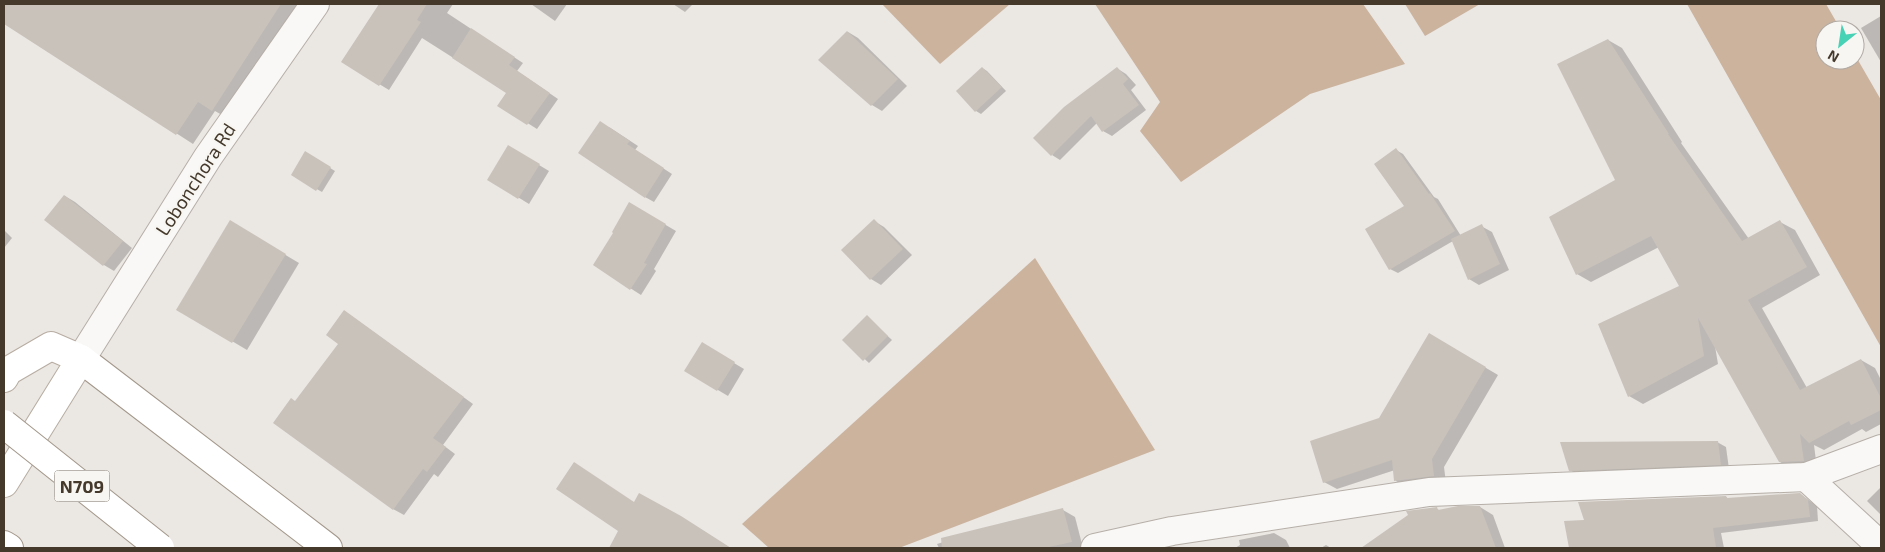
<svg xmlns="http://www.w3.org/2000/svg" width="1885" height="552" viewBox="0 0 1885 552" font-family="'Exo 2',sans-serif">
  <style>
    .water { fill: #cbb39e }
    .shadow { fill: #0003 }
    .building { fill: #c9c2ba }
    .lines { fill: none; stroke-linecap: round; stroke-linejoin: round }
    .minor-casing { stroke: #b6afa8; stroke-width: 30 }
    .tertiary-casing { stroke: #b6afa8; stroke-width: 30 }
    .primary-casing { stroke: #b7ada2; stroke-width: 30 }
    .trunk-casing { stroke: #a2978a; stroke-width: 30 }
    .minor { stroke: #f9f8f6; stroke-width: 28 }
    .tertiary { stroke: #f9f8f6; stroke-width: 28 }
    .primary { stroke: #fff; stroke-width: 28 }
    .trunk { stroke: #fff; stroke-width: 28 }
    .trunk-bridge-casing { stroke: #a2978a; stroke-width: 30; stroke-linecap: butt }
    .trunk-bridge { stroke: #fff; stroke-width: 28 }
    .labels { text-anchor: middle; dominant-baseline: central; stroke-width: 4.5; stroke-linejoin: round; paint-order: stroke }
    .shield { fill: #f8f6f3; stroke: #7a7266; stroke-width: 1 }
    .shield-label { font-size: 18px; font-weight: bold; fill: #44392a }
    .street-label { font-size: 19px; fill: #44392a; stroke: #f8f6f3 }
  </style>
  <rect width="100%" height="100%" fill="#ebe7e3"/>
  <!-- water -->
  <g class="water">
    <polygon points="882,4 1010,4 940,64"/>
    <polygon points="1095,4 1363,4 1405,64 1310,94 1181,182 1140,131 1160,102"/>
    <polygon points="1405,4 1480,4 1425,36"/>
    <polygon points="1687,4 1826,4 1841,30 1825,30 1825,60 1855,60 1855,55 1881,100 1881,347"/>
    <polygon points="1035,258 1155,450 899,548 769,548 742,524"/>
  </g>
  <!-- shadow -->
  <g class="shadow">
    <polygon points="4,4 304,4 229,119 215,111 193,144 4,22"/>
    <polygon points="380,4 453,4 447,13 523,63 517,71 558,99 537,129 499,105 507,92 422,38 389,90 343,62"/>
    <polygon points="531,4 567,4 555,21"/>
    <polygon points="673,4 693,4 685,12"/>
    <polygon points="1881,16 1881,62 1861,28"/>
    <polygon points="848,32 858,38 907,86 882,111 872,105"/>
    <polygon points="1608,40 1622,48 1682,142 1681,143 1749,239 1780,222 1795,230 1820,275 1762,308 1807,388 1861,360 1875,368 1881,380 1881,424 1866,432 1862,429 1824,450 1814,445 1817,469 1794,470 1780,462 1715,346 1718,364 1643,404 1629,396 1600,325 1681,286 1659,247 1591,282 1577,274 1617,181"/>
    <polygon points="982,68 987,71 1006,91 981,114 976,111"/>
    <polygon points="1118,69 1126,74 1136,85 1131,90 1146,110 1112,136 1103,131 1097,123 1060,160 1052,155"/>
    <polygon points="609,127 638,146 635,150 672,174 654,202 645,197"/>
    <polygon points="509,147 549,171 529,204 489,179"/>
    <polygon points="1396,150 1403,154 1434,197 1438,199 1461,236 1481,226 1492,232 1509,270 1479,285 1469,279 1453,241 1398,273 1390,269 1406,206"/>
    <polygon points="306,153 335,171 322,192 292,175"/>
    <polygon points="65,196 75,202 132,248 114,271 104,265 46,220"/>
    <polygon points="630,204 676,231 654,269 656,271 641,295 594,265 615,232"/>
    <polygon points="874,221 884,227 912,255 881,285 871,279"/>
    <polygon points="230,222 299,263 247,350 178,309"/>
    <polygon points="4,230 12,238 4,248"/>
    <polygon points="867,317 892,340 869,363 844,340"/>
    <polygon points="354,318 473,404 443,445 455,454 438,477 434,474 404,515 393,509 296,402 340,343"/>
    <polygon points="1430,335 1498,375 1444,467 1446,483 1408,488 1396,481 1395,470 1337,489 1324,482 1380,419"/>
    <polygon points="702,344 744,369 728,396 686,371"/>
    <polygon points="1717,442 1726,447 1729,469 1579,475 1570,470"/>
    <polygon points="1881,487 1881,515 1867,501"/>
    <polygon points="1800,494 1817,506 1818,521 1721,533 1724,548 1570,548 1566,522 1585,521 1726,497 1729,499"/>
    <polygon points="635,503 692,524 730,548 682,548 674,543 672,548 626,548 614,541"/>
    <polygon points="1480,507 1493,515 1505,548 1363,548 1410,516 1437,509 1441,511"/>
    <polygon points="1063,510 1075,517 1083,548 939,548 937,544 1008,522"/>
    <polygon points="1274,533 1286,540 1290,548 1235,548 1240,545 1239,540"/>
    <polygon points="1326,545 1331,548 1321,548"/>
  </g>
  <!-- building -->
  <g class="building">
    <polygon points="4,4 281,4 212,111 198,102 176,135 4,24"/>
    <polygon points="379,4 427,4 417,20 421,22 379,86 341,62"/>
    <polygon points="471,28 515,57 509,65 550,93 527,125 497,106 506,93 452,58"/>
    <polygon points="847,31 898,79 871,106 818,60"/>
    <polygon points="1608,39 1669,134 1668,134 1742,241 1780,220 1807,267 1748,300 1800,390 1861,359 1881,398 1881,410 1851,425 1849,421 1809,443 1800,434 1804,461 1779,462 1698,318 1704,356 1628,397 1598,324 1679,286 1651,236 1576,275 1549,217 1615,180 1557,64"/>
    <polygon points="982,67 1002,87 975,112 956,91"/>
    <polygon points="1117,67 1128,79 1123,84 1139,105 1102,132 1091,116 1051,156 1033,138 1064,107"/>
    <polygon points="600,121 630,141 627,144 664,168 645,198 578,153"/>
    <polygon points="508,145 540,164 518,199 487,180"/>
    <polygon points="1396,148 1429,194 1430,193 1455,231 1389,270 1365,229 1404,206 1374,164"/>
    <polygon points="305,151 331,167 316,191 291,175"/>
    <polygon points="64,195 123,241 103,266 44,220"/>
    <polygon points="629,202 666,224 644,263 647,264 630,290 593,265 613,233 612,232"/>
    <polygon points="874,219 903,249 870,280 841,250"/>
    <polygon points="230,220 286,254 232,343 176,310"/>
    <polygon points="1482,224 1500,264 1468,280 1451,239"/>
    <polygon points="344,310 464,397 433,438 446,447 427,472 423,469 393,510 273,423 291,398 295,401 338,344 326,335"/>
    <polygon points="867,315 888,336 863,361 842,340"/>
    <polygon points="1429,333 1486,367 1432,459 1434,476 1394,481 1392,460 1323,483 1310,441 1379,418"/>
    <polygon points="702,342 735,362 717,391 684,371"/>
    <polygon points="1718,441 1721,465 1569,471 1560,442"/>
    <polygon points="574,462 634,502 639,493 681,516 731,548 609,548 618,531 556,489"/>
    <polygon points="1800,493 1808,500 1810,517 1713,528 1716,548 1569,548 1564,521 1584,520 1578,502 1726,496 1727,498"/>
    <polygon points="1458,506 1480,506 1496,548 1361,548 1408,515 1406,511 1430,508 1437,507 1438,510"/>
    <polygon points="1063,508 1072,542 1044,548 942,548 941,538"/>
  </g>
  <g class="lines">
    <defs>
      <g id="minor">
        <polyline points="1806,477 1881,546"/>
        <polyline points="1095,548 1172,531 1429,492 1806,477 1881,449"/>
      </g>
      <polyline id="tertiary" points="81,359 208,157 315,4"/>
      <polyline id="primary" points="4,378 8,371 51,346 81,359 4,483"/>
      <g id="trunk">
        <polyline points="81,359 328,548"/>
        <polyline points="4,545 9,548"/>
      </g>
    </defs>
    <!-- minor casing -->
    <use href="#minor" class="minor-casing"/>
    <!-- tertiary casing -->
    <use href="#tertiary" class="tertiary-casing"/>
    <!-- primary casing -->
    <use href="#primary" class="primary-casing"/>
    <!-- trunk casing -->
    <use href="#trunk" class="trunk-casing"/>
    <!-- minor -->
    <use href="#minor" class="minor"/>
    <!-- tertiary -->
    <use href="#tertiary" class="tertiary"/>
    <!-- primary -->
    <use href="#primary" class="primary"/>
    <!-- trunk -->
    <use href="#trunk" class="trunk"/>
    <defs>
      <polyline id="trunk-bridge" points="4,424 160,548"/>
    </defs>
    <!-- trunk-bridge casing -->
    <use href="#trunk-bridge" class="trunk-bridge-casing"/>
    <!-- trunk-bridge -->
    <use href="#trunk-bridge" class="trunk-bridge"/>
  </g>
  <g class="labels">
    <!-- shield labels -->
    <rect class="shield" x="54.5" y="470.5" width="55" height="31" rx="4"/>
    <g class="shield-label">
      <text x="82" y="486">N709</text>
    </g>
    <!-- street labels -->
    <g class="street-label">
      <text transform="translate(195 179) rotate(-57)">Lobonchora Rd</text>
    </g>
  </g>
  <!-- border -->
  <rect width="1885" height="552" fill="none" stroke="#44392a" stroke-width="10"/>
  <!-- north arrow -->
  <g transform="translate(1840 45) rotate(210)"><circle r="24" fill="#f8f6f3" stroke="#b0aaa3"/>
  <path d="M0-4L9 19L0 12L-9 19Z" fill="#47d1b5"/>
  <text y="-8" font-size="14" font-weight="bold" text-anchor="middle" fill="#44392a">N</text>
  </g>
</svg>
